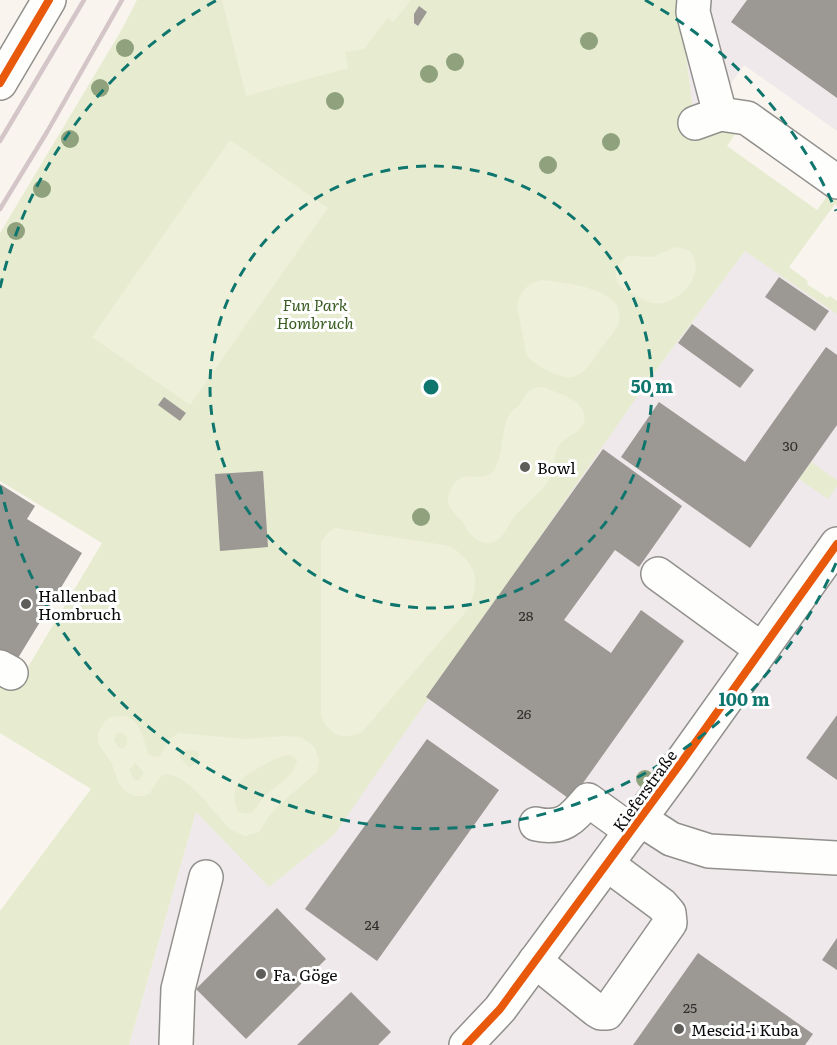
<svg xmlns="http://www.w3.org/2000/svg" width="837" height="1045" viewBox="0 0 837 1045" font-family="Literata,serif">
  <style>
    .industrial { fill: #efe9eb }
    .green { fill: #e7ecd0 }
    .pitch { fill: #eff0d9; fill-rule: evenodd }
    .building { fill: #9c9894 }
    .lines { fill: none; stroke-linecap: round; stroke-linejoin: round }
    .minor-casing { stroke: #92908d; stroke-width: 36 }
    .minor { stroke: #fefefc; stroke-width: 33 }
    .rail { stroke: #d4c5c8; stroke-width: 4.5 }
    .cycleway-casing { stroke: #fff; stroke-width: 11 }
    .cycleway { stroke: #e8590c; stroke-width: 8 }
    .tree { fill: #8fa17d }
    .ring { fill: none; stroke: #0f766e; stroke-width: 3; stroke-dasharray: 10 8 }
    .poi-dot { fill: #5e5d5a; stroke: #fff; stroke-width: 2 }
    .labels { text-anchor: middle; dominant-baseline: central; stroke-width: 6; stroke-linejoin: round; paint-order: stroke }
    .number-label { font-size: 14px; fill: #2f2e2d }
    .park-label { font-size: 16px; font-style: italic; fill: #395c21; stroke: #fff }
    .poi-label { font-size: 16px; fill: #0b0b0b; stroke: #fff; text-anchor: start }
    .street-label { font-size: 16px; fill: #0b0b0b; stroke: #fff }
    .centre { fill: #0f766e; stroke: #fff; stroke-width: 3 }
    .ring-label { font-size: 18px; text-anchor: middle; font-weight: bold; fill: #0f766e; stroke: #fff; stroke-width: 6; stroke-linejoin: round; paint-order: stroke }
  </style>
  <rect width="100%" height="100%" fill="#f9f5ee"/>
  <!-- industrial -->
  <g class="industrial">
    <polygon points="679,0 837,0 837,131 744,65 696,133"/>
    <polygon points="745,250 837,314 837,1045 129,1045 196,812 643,388"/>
  </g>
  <!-- green -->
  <g class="green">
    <polygon points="137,0 679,0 696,133 740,127 727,146 817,210 830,192 837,197 837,206 835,204 789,267 808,281 807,284 828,298 830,296 837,301 837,314 745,251 643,388 334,835 269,887 196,812 129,1045 0,1045 0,911 91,789 0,733 0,682 22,677 102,543 0,481 0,233 122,29"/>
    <polygon points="811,462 837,480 837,486 828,499 799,479"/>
  </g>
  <!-- pitch -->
  <g class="pitch">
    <polygon points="222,0 411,0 393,22 388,17 364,49 345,52 348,68 246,96"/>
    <polygon points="230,140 328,208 190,405 92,337"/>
    <path d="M 675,247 L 689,250 C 710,272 677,308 652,303 C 649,303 621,288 619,285 C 612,273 617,264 628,256 L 653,257 Z"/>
    <path d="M 542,280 C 563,283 626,287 619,321 C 617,331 607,340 601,348 C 594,358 586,374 573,377 C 561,380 532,364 526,354 L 517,305 C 520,292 528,282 542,280 Z"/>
    <path d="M 544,387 C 557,394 580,397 584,414 C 588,433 566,434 558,447 C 553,457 556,468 550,478 C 541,494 525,503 514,517 C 509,523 507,531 501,537 C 488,550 472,540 465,526 C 460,517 448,511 448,500 C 447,496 450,491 452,487 C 463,466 483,486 494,470 C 503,457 501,432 508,417 C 512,409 516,409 520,404 C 528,392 528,388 544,387 Z"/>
    <path d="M 335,528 L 450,546 C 478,564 483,586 464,614 L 363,731 C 345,741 329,736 321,716 L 321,542 L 327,533 Z"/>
    <path d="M 125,716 C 141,721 144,740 148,754 L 153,757 L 160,756 L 168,740 L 179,733 L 244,739 L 287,736 L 299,737 L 307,741 L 315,748 L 319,761 L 317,772 L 281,803 L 269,816 L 259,832 L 245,836 C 241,834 236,832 232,830 C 214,816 188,770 162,775 L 149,794 L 143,796 L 135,796 L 126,792 L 119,784 L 112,764 L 98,743 L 98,733 L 104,722 L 110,717 ZM 122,732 L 127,738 L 127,744 L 123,749 L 118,747 L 114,740 L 117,733 ZM 186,750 L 195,750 L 199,754 L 198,760 L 190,768 L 180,758 L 180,752 ZM 289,755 L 294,757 L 297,761 C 293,779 272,787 261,800 C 259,804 256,809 252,812 C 248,815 243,813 238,812 C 229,790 239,778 258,768 C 268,763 277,756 289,755 ZM 135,763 L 143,771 L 143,775 L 139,780 L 134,780 L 129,770 Z"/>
  </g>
  <!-- building -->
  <g class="building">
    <polygon points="747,0 837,0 837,98 731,22"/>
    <polygon points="419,6 427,12 418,26 414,23 414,14"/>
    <polygon points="779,277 829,311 815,331 765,297"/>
    <polygon points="692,324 754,370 740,388 678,343"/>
    <polygon points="826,347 837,355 837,425 750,548 621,457 659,402 745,462"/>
    <polygon points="164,397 186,413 180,421 158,405"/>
    <polygon points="603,449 682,506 639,567 615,550 564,620 611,653 641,610 684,641 571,800 426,697"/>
    <polygon points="263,471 268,547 220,551 215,474"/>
    <polygon points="0,484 35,506 27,519 82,553 15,663 0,654"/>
    <polygon points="837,715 837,780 806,758"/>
    <polygon points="427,739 499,790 377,961 305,909"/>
    <polygon points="277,908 326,959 246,1039 196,989"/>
    <polygon points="837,938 837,970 822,960"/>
    <polygon points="698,953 813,1034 805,1045 633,1045"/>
    <polygon points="351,992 391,1032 378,1045 297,1045"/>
  </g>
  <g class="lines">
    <defs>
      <g id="minor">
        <polyline points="694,0 693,12 720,114"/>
        <polyline points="0,83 49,0"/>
        <polyline points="695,123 720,114 747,118 837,182"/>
        <polyline points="658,574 761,649"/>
        <polyline points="0,667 11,673"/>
        <polyline points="640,819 671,839 709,851 837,858"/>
        <path d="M 536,824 C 563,830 572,819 588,800 L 631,831"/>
        <polyline points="535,961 596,1010 601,1013 607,1013 670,923 669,913 662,905 607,864"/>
        <polyline points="176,1045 178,989 206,877"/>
        <polyline points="466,1045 500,1009 678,767 837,544"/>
      </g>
    </defs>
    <!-- minor casing -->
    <use href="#minor" class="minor-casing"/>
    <!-- minor -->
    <use href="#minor" class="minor"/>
    <!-- rail -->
    <g class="rail">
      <polyline points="0,141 84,0"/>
      <polyline points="0,209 47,132 122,0"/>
    </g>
    <defs>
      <g id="cycleway">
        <polyline points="0,83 49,0"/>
        <polyline points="466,1045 500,1009 678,767 837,544"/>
      </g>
    </defs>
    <!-- cycleway casing -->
    <use href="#cycleway" class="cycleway-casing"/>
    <!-- cycleway -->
    <use href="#cycleway" class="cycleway"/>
  </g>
  <!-- trees -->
  <g class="tree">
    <circle cx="589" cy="41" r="9"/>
    <circle cx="125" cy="48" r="9"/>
    <circle cx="455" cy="62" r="9"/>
    <circle cx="429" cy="74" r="9"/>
    <circle cx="100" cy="88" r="9"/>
    <circle cx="335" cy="101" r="9"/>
    <circle cx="70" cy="139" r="9"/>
    <circle cx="611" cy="142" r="9"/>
    <circle cx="548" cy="165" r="9"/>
    <circle cx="42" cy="189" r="9"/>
    <circle cx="16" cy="231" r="9"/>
    <circle cx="421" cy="517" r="9"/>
    <circle cx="645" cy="779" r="9"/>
  </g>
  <!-- distance rings -->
  <g class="ring">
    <circle cx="431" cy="387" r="221"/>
    <path d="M836 563A442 442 0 0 1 0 486M0 288A442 442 0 0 1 217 0M645 0A442 442 0 0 1 836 211"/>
  </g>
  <!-- markers -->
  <g class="poi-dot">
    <circle cx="525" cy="467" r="6"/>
    <circle cx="26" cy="604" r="6"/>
    <circle cx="261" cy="974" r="6"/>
    <circle cx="679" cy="1029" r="6"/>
  </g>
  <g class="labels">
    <!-- number labels -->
    <g class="number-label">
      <text x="790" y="445">30</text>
      <text x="526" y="615">28</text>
      <text x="524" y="713">26</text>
      <text x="372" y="924">24</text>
      <text x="690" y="1007">25</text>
    </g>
    <!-- park labels -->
    <g class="park-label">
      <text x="315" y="304">Fun Park<tspan x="315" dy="18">Hombruch</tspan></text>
    </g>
    <!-- poi labels -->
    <g class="poi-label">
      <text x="537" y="467">Bowl</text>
      <text x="38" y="595">Hallenbad<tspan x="38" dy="18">Hombruch</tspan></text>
      <text x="273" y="974">Fa. Göge</text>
      <text x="691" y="1029">Mescid-i Kuba</text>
    </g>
    <!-- street labels -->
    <g class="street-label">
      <text transform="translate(644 790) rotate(-54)">Kieferstraße</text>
    </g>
  </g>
  <circle cx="431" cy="387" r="9" class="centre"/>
  <g class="ring-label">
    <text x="652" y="393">50 m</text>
    <text x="744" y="706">100 m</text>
  </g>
</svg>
